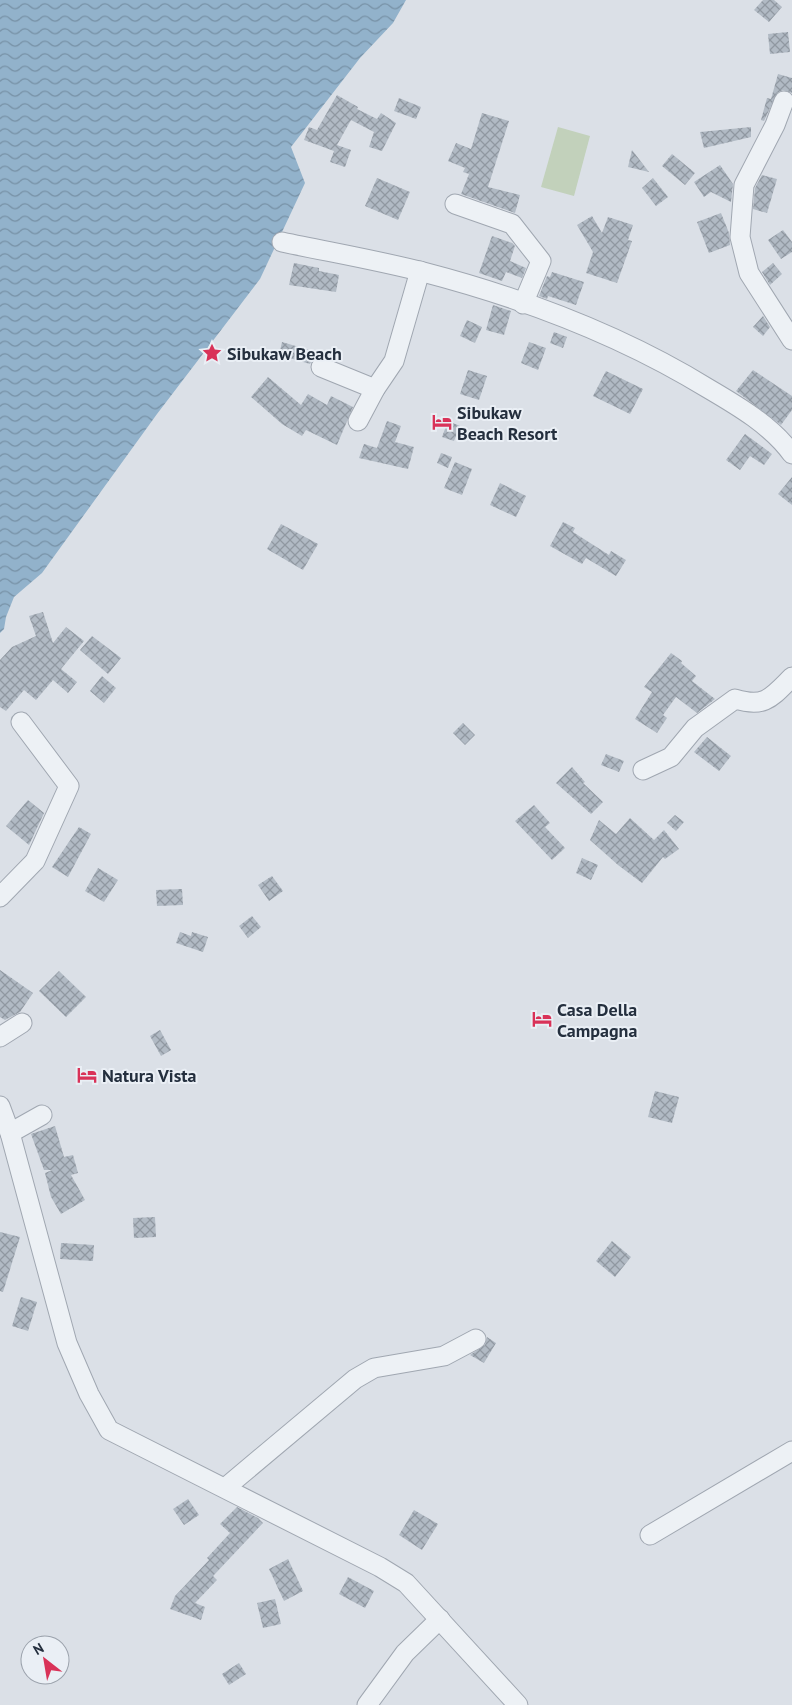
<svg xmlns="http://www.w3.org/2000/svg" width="792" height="1705" viewBox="0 0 792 1705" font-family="'PT Sans',sans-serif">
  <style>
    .garden { fill: #c2d1bb }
    .water { fill: url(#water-waves) }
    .building { fill: url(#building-cross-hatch) }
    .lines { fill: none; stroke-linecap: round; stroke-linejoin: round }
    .minor-casing { stroke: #a0a7b1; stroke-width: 21 }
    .minor { stroke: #edf1f5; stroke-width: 19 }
    .labels { text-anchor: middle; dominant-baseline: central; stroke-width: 4; stroke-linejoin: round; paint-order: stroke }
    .poi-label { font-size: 18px; font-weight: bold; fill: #242f3e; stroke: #eaeff5; text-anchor: start }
  </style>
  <defs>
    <pattern id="water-waves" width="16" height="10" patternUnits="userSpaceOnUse" patternTransform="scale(1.25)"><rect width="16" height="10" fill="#92b2cb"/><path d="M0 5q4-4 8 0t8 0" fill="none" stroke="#7791a6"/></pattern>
    <pattern id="building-cross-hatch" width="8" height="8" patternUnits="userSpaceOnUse" patternTransform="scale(1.25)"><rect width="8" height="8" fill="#b1bac4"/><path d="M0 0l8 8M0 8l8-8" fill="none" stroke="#9098a1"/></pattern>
  </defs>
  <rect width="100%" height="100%" fill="#dbe0e7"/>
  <!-- garden -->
  <polygon class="garden" points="558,127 590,136 574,196 541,187"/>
  <!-- water -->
  <polygon class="water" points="0,0 406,0 393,23 360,58 291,147 305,183 260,279 157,414 42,573 14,597 6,617 4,629 0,633"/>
  <!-- building -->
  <g class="building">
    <polygon points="763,0 774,0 782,7 769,22 754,10"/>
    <polygon points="788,32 790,52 770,54 768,34"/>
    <polygon points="778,74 792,78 792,93 783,90 777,93 764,121 761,120 767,98 771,99"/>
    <polygon points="337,95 358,107 357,109 377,119 381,113 396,123 382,151 369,147 374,132 351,120 337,145 351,150 345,167 330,162 334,151 304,140 309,127 317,130"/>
    <polygon points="399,98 421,107 416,119 394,111"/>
    <polygon points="482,113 509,121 488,187 520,195 515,213 461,194 469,174 463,172 465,168 448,161 456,143 471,149"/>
    <polygon points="751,127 751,137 704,148 700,132"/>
    <polygon points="632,150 649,172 628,167"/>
    <polygon points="672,154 695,173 685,185 662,166"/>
    <polygon points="720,165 733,184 731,202 711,192 704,197 694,182"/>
    <polygon points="762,175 777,179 767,213 753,209 755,188"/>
    <polygon points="377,178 410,192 398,220 365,206"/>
    <polygon points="653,178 668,197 656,206 642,188"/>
    <polygon points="721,213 729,233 730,245 709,253 697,222"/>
    <polygon points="592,216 602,233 608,217 633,225 628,240 632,241 617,283 586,273 593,252 577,225"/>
    <polygon points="783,230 792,242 792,252 781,259 768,240"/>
    <polygon points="492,236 512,243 515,246 510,261 526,268 522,278 506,272 502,281 479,273"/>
    <polygon points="294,263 319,268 319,271 339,275 336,292 289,285"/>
    <polygon points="773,263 782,274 770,285 762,272"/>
    <polygon points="552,272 584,282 576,305 548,296 547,299 539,296 547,276 550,277"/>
    <polygon points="493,305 511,311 504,335 486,330"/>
    <polygon points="763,316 770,327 763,336 753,327"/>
    <polygon points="467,320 482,327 475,343 460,336"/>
    <polygon points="554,332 567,337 563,348 550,343"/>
    <polygon points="282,342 316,352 310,364 279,355"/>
    <polygon points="529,342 546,348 538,370 521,363"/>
    <polygon points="468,370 487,376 479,400 460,394"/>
    <polygon points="753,370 792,396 792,410 781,425 736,391"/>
    <polygon points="606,371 643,389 630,414 593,396"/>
    <polygon points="268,377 301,405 308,394 327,405 331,396 353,407 337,445 306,430 302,436 282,424 251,397"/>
    <polygon points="387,421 401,426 395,442 414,447 408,469 359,458 364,444 377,448"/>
    <polygon points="448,421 460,426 454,441 442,437"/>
    <polygon points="745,434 772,454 764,465 750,456 740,470 726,460"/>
    <polygon points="441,453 452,457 448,468 437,463"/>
    <polygon points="455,462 472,469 462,495 444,488"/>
    <polygon points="792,477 792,505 778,494"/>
    <polygon points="500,483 526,496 516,517 490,505"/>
    <polygon points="563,522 575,528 573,532 609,555 611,551 626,560 616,576 586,558 582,564 550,546"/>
    <polygon points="281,524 318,544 303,570 267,549"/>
    <polygon points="43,612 53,643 66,627 84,641 61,669 77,682 68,693 53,680 36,700 24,690 6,711 0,707 0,660 12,647 36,636 29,616"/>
    <polygon points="92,636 121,658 108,674 80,650"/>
    <polygon points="671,653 682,661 681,663 696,676 692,681 715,699 697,713 676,697 663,715 667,718 657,733 635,719 652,692 644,687"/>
    <polygon points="102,676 116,688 104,703 90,691"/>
    <polygon points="463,723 475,735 465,745 453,733"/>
    <polygon points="707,737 731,756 719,771 694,752"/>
    <polygon points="606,754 624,761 619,772 601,765"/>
    <polygon points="572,767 585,782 583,783 603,802 591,814 556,783"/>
    <polygon points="28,800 44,813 29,845 6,826"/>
    <polygon points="534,805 550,823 545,827 565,848 552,860 515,821"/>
    <polygon points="675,815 684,822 676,831 667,823"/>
    <polygon points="630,818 654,840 664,830 679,849 665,859 663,857 642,883 618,865 590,840 599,820 616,834"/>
    <polygon points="79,827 91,834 68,877 52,867"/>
    <polygon points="582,858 598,865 591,880 576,873"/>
    <polygon points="98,868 118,880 104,902 85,891"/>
    <polygon points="272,876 283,891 269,901 258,885"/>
    <polygon points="182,889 183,905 157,906 156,890"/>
    <polygon points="252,916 261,927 248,938 239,926"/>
    <polygon points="180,932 191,936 192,932 208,937 203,952 176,943"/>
    <polygon points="0,970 33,993 20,1012 5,1020 0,1017"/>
    <polygon points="59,971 86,997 66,1017 39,991"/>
    <polygon points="160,1030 171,1050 161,1056 150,1036"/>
    <polygon points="655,1091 679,1097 672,1123 648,1117"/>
    <polygon points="55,1126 64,1157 73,1155 78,1173 71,1175 85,1200 61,1214 51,1197 45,1173 52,1170 44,1170 31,1134"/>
    <polygon points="155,1217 156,1237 134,1238 133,1218"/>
    <polygon points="0,1232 20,1237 3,1292 0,1291"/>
    <polygon points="612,1241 631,1257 615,1277 596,1261"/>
    <polygon points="61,1243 94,1245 93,1261 60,1259"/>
    <polygon points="21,1297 37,1302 28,1331 12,1326"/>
    <polygon points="487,1337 496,1343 484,1363 470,1355 485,1345"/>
    <polygon points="188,1499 199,1515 184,1525 173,1509"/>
    <polygon points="237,1507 258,1518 263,1523 213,1576 217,1580 195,1603 205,1607 201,1620 170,1609 175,1596 209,1560 207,1558 230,1533 220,1524"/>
    <polygon points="414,1510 438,1524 422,1550 399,1535"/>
    <polygon points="288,1559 303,1591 284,1601 269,1569"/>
    <polygon points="348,1577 374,1591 365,1608 339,1594"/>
    <polygon points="275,1599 281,1624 263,1628 257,1603"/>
    <polygon points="239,1663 246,1674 229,1685 222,1674"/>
  </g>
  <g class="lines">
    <defs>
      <g id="minor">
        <polyline points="784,101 775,125 744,185 740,237 749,273 792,340"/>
        <polyline points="455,204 512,224 541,261 523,304"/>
        <path d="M 282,242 C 329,252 376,260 423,272 C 523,298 621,335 709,389 C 738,406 772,426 792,454"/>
        <polyline points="321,367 375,389"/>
        <polyline points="358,421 375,389 394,361 420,271"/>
        <path d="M 643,770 L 671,757 L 695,728 L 735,699 C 765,708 771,698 792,677"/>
        <polyline points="0,897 35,861 69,786 21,722"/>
        <polyline points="0,1037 22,1023"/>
        <polyline points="0,1106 10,1133 67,1343 89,1394 109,1430 380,1567 406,1583 518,1705"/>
        <polyline points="10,1133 42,1115"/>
        <polyline points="225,1488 355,1379 374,1368 444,1356 476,1339"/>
        <polyline points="650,1535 792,1451"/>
        <polyline points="367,1705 405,1653 440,1619"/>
      </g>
    </defs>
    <!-- minor casing -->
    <use href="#minor" class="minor-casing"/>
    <!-- minor -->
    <use href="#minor" class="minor"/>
  </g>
  <!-- icons -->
  <defs>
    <symbol id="sight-bare" viewBox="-9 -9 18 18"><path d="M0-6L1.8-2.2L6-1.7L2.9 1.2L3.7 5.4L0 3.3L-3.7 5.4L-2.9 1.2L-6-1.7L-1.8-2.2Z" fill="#d93258" stroke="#eaeff5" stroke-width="2.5" paint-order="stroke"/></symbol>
    <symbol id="hotel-bare" viewBox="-9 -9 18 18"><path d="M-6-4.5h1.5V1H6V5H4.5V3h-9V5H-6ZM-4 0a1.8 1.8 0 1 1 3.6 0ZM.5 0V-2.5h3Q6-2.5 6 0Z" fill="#d93258" stroke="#eaeff5" stroke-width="2.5" paint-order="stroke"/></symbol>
  </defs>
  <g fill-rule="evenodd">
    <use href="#sight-bare" x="198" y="339" width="28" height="28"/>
    <use href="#hotel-bare" x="428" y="408" width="28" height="28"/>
    <use href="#hotel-bare" x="528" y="1005" width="28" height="28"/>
    <use href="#hotel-bare" x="73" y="1061" width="28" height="28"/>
  </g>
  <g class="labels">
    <!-- poi labels -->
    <g class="poi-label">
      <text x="227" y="353">Sibukaw Beach</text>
      <text x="457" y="412">Sibukaw<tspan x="457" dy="21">Beach Resort</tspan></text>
      <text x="557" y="1009">Casa Della<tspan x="557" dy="21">Campagna</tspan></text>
      <text x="102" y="1075">Natura Vista</text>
    </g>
  </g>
  <!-- north arrow -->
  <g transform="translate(45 1660) rotate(329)"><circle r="24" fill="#eaeff5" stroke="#9ba2ac"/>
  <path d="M0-4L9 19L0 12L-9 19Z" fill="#d93258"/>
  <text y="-8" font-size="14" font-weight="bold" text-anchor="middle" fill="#242f3e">N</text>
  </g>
</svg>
